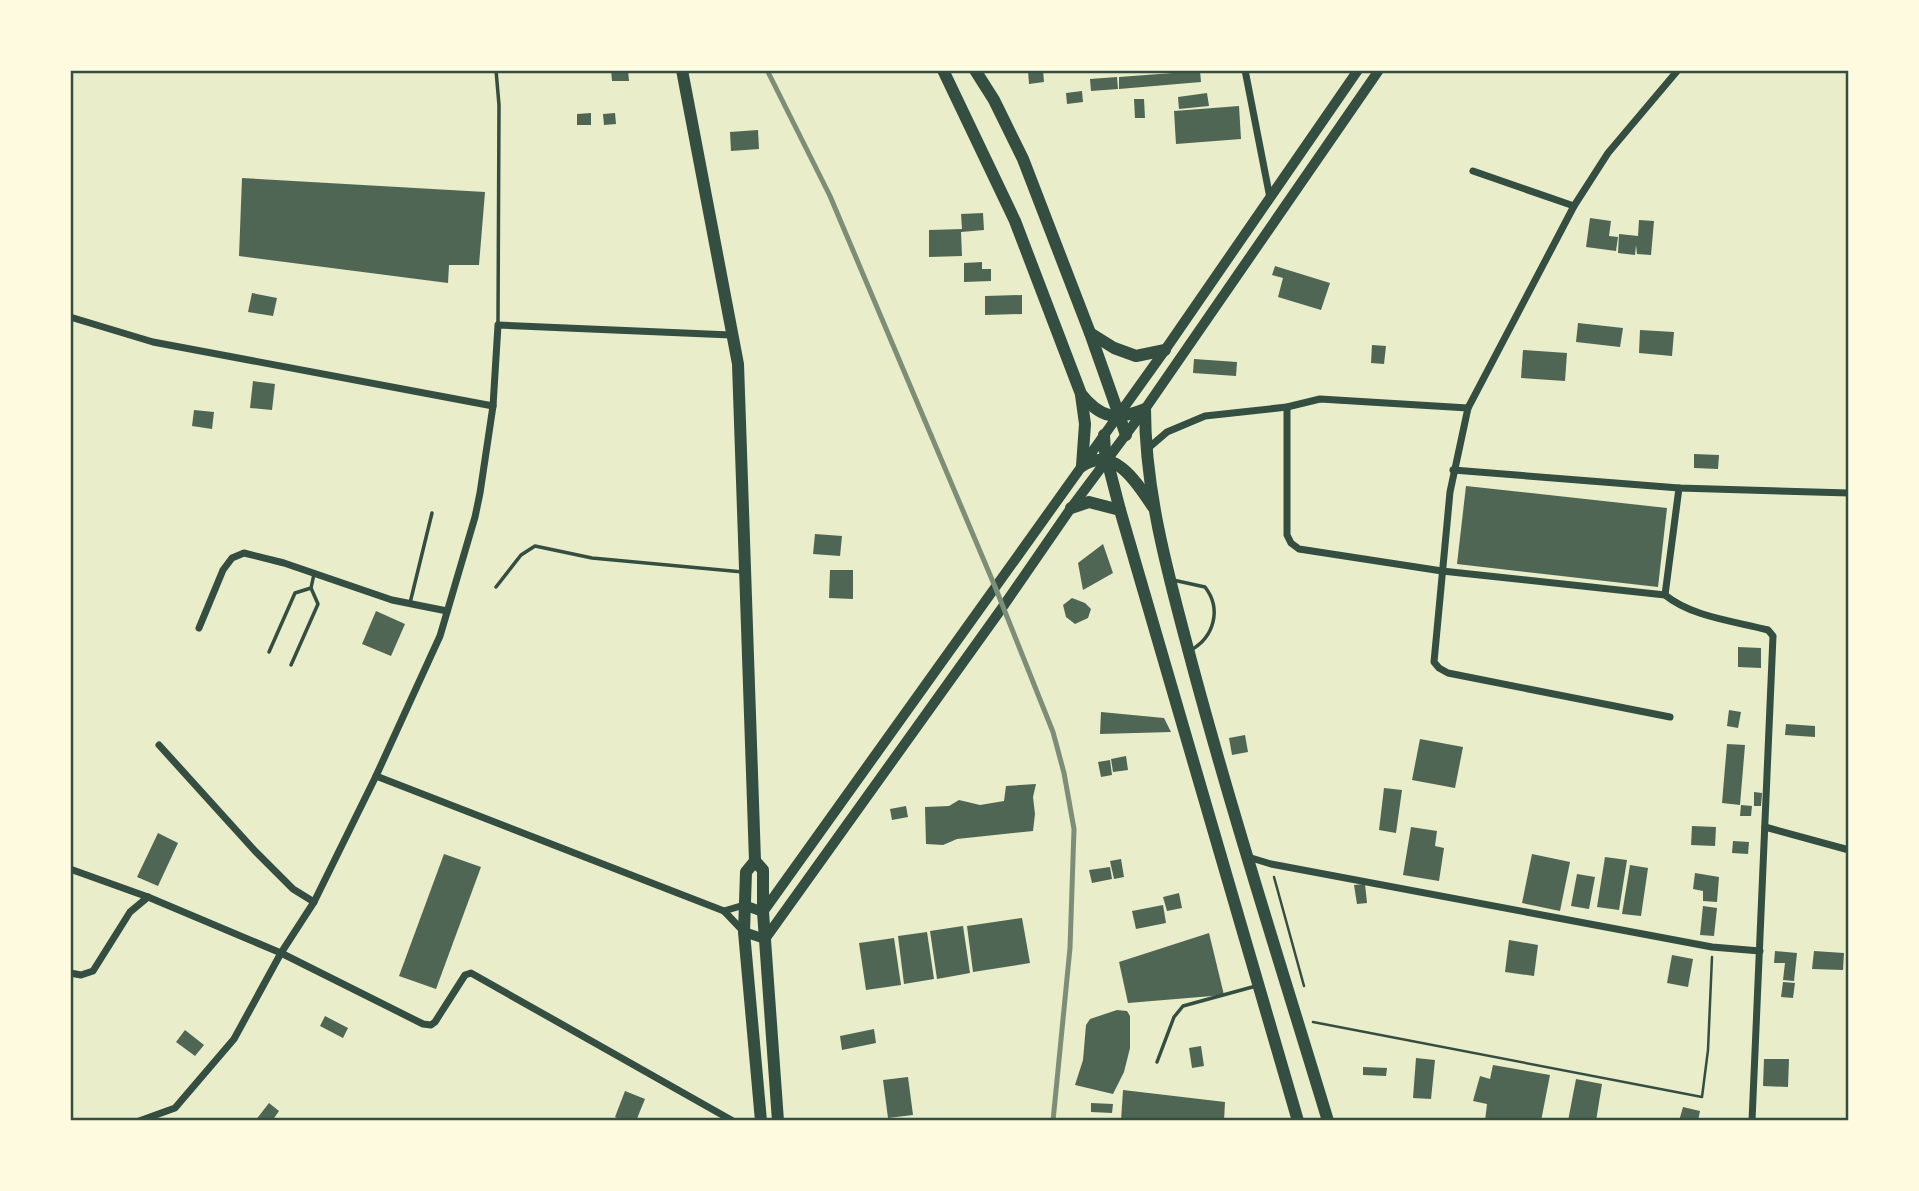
<svg xmlns="http://www.w3.org/2000/svg" width="1919" height="1191" viewBox="0 0 1919 1191" font-family="'Roboto Condensed',sans-serif">
  <style>
    .building { fill: #4f6655 }
    .lines { fill: none; stroke-linecap: round; stroke-linejoin: round }
    .path { stroke: #344e41; stroke-width: 2.5 }
    .service { stroke: #344e41; stroke-width: 3.5 }
    .minor { stroke: #344e41; stroke-width: 7 }
    .tertiary { stroke: #344e41; stroke-width: 10 }
    .primary { stroke: #344e41; stroke-width: 12 }
    .rail { stroke: #7c8e77; stroke-width: 5 }
    .neatline { fill: none; stroke: #344e41; stroke-width: 2.5 }
  </style>
  <rect width="100%" height="100%" fill="#e9edc9"/>
  <!-- building -->
  <g class="building">
    <polygon points="611,70 628,70 629,81 612,81"/>
    <polygon points="1028,70 1043,70 1044,82 1029,84"/>
    <polygon points="1200,71 1201,82 1119,89 1119,77"/>
    <polygon points="1117,77 1118,89 1091,91 1090,79"/>
    <polygon points="1082,91 1083,102 1067,104 1066,93"/>
    <polygon points="1207,93 1209,106 1179,109 1178,97"/>
    <polygon points="1134,99 1144,99 1145,118 1135,118"/>
    <polygon points="1239,106 1241,139 1176,144 1174,111"/>
    <polygon points="591,113 591,125 577,125 577,114"/>
    <polygon points="615,113 616,124 604,125 603,114"/>
    <polygon points="758,130 759,149 731,151 730,132"/>
    <polygon points="242,178 485,192 479,265 449,265 448,283 239,256"/>
    <polygon points="983,213 984,230 961,232 962,256 929,257 929,230 962,229 961,214"/>
    <polygon points="1590,218 1611,221 1609,236 1618,237 1616,251 1586,247"/>
    <polygon points="1639,220 1654,221 1651,255 1637,254 1636,245 1635,255 1618,253 1619,234 1638,236"/>
    <polygon points="982,262 982,269 991,269 991,281 964,282 964,263"/>
    <polygon points="1275,266 1330,283 1321,310 1278,297 1283,278 1272,275"/>
    <polygon points="252,293 277,298 273,316 248,312"/>
    <polygon points="1022,295 1022,314 985,315 985,296"/>
    <polygon points="1578,323 1623,328 1620,347 1576,342"/>
    <polygon points="1640,330 1674,332 1672,356 1639,353"/>
    <polygon points="1372,345 1386,346 1384,364 1371,363"/>
    <polygon points="1523,350 1567,353 1565,381 1521,378"/>
    <polygon points="1194,359 1237,362 1236,376 1193,373"/>
    <polygon points="253,381 275,384 272,410 250,408"/>
    <polygon points="194,410 214,412 212,429 192,426"/>
    <polygon points="1694,454 1719,455 1718,469 1694,468"/>
    <polygon points="1466,486 1667,508 1658,587 1457,564"/>
    <polygon points="815,534 842,536 840,556 813,554"/>
    <polygon points="1103,544 1113,573 1083,590 1078,563"/>
    <polygon points="830,570 853,570 853,599 829,598"/>
    <polygon points="1072,598 1085,603 1091,609 1088,618 1075,624 1066,617 1063,605"/>
    <polygon points="376,611 405,624 391,656 362,644"/>
    <polygon points="1738,647 1761,648 1761,668 1738,667"/>
    <polygon points="1729,710 1741,712 1738,728 1727,726"/>
    <polygon points="1101,712 1164,718 1171,732 1100,734"/>
    <polygon points="1786,724 1815,726 1815,737 1785,735"/>
    <polygon points="1245,735 1248,752 1232,755 1229,738"/>
    <polygon points="1420,739 1463,747 1455,788 1412,780"/>
    <polygon points="1727,744 1745,745 1740,805 1722,803"/>
    <polygon points="1126,756 1128,770 1113,772 1111,759"/>
    <polygon points="1110,760 1112,775 1101,777 1098,762"/>
    <polygon points="1036,784 1033,797 1035,814 1033,831 957,839 943,845 926,844 925,807 949,806 959,800 980,805 1004,801 1006,786"/>
    <polygon points="1384,788 1402,790 1396,833 1379,830"/>
    <polygon points="1754,792 1762,793 1761,806 1754,806"/>
    <polygon points="1741,805 1752,806 1751,816 1740,816"/>
    <polygon points="906,806 908,817 892,820 890,809"/>
    <polygon points="1692,826 1716,827 1715,846 1691,845"/>
    <polygon points="1411,827 1437,831 1435,846 1444,848 1439,881 1403,875"/>
    <polygon points="158,833 178,843 158,886 137,877"/>
    <polygon points="1733,841 1749,842 1748,854 1732,853"/>
    <polygon points="444,854 481,867 436,989 399,976"/>
    <polygon points="1532,854 1570,862 1560,911 1522,903"/>
    <polygon points="1605,857 1627,860 1619,910 1597,907"/>
    <polygon points="1121,859 1124,877 1114,879 1110,861"/>
    <polygon points="1630,865 1648,868 1641,916 1622,914"/>
    <polygon points="1110,867 1112,879 1092,883 1089,870"/>
    <polygon points="1695,873 1719,877 1717,902 1703,901 1703,891 1693,889"/>
    <polygon points="1577,874 1595,877 1589,909 1571,906"/>
    <polygon points="1365,884 1367,903 1357,904 1354,885"/>
    <polygon points="1179,893 1182,908 1167,911 1163,897"/>
    <polygon points="1163,905 1166,923 1136,929 1132,911"/>
    <polygon points="1703,906 1717,908 1714,936 1700,935"/>
    <polygon points="1022,918 1030,963 973,972 967,926"/>
    <polygon points="963,926 970,973 937,979 930,931"/>
    <polygon points="927,932 934,979 904,984 898,936"/>
    <polygon points="1209,933 1224,995 1128,1003 1119,962"/>
    <polygon points="894,938 901,985 866,990 859,943"/>
    <polygon points="1509,940 1538,945 1534,976 1505,972"/>
    <polygon points="1775,951 1797,953 1794,981 1783,980 1785,963 1774,963"/>
    <polygon points="1814,951 1844,953 1843,970 1812,969"/>
    <polygon points="1672,955 1693,959 1688,987 1667,983"/>
    <polygon points="1783,982 1795,983 1793,998 1781,997"/>
    <polygon points="1117,1010 1127,1011 1130,1016 1130,1048 1124,1072 1113,1094 1075,1085 1083,1060 1086,1025 1090,1019"/>
    <polygon points="325,1016 348,1028 343,1038 320,1026"/>
    <polygon points="874,1029 876,1043 842,1050 840,1036"/>
    <polygon points="185,1030 204,1045 195,1056 176,1042"/>
    <polygon points="1201,1046 1204,1066 1192,1068 1189,1048"/>
    <polygon points="1416,1058 1435,1060 1431,1099 1413,1098"/>
    <polygon points="1764,1059 1789,1059 1788,1087 1763,1086"/>
    <polygon points="1493,1065 1550,1075 1541,1121 1485,1121 1487,1104 1473,1101 1480,1076 1490,1079"/>
    <polygon points="1363,1067 1387,1068 1386,1076 1363,1075"/>
    <polygon points="908,1077 913,1115 888,1118 883,1080"/>
    <polygon points="1576,1079 1602,1084 1596,1121 1568,1121"/>
    <polygon points="1123,1090 1225,1102 1224,1121 1121,1121"/>
    <polygon points="625,1091 645,1099 636,1121 623,1121 615,1117"/>
    <polygon points="269,1103 279,1111 272,1121 255,1121"/>
    <polygon points="1091,1103 1113,1104 1112,1113 1091,1112"/>
    <polygon points="1683,1107 1700,1111 1698,1121 1679,1121"/>
  </g>
  <g class="lines">
    <!-- path -->
    <g class="path">
      <polyline points="1274,877 1304,986"/>
      <polyline points="1313,1022 1702,1097 1708,1050 1712,957"/>
    </g>
    <!-- service -->
    <g class="service">
      <polyline points="496,70 499,105 498,323"/>
      <path d="M 1173,580 L 1205,587 C 1222,609 1214,637 1191,650"/>
      <polyline points="496,587 521,555 535,546 592,558 743,572"/>
      <polyline points="410,603 432,513"/>
      <polyline points="269,652 295,593 311,588 314,574"/>
      <polyline points="291,665 318,604 311,588"/>
      <polyline points="1157,1062 1174,1017 1183,1006 1256,986"/>
    </g>
    <!-- minor -->
    <g class="minor">
      <polyline points="1245,70 1270,198"/>
      <polyline points="1473,171 1574,206"/>
      <polyline points="70,317 153,342 493,406"/>
      <path d="M 1287,407 L 1287,535 L 1291,543 L 1299,549 L 1442,571 L 1665,595 C 1692,617 1734,621 1768,630 L 1773,636 L 1752,1121"/>
      <polyline points="1146,450 1167,432 1205,416 1287,407 1320,399 1468,408"/>
      <polyline points="1453,470 1679,488 1849,493"/>
      <polyline points="1665,595 1679,488"/>
      <polyline points="199,628 223,570 232,558 244,553 284,563 392,600 447,611"/>
      <polyline points="1670,717 1448,673 1439,668 1434,662 1450,492 1468,408 1574,206 1608,153 1678,70"/>
      <polyline points="159,745 255,851 293,889 314,902"/>
      <polyline points="376,776 724,911 744,932"/>
      <polyline points="1765,827 1849,850"/>
      <polyline points="1248,857 1271,864 1712,947 1760,951"/>
      <polyline points="70,869 148,897 281,953 423,1024 431,1025 435,1022 465,975 471,973 733,1121"/>
      <polyline points="724,911 744,905"/>
      <polyline points="70,973 81,975 93,971 130,912 148,897"/>
      <polyline points="139,1121 175,1108 234,1039 281,953 314,902 376,776 440,636 475,517 480,493 493,406 498,325 731,335"/>
    </g>
    <!-- tertiary -->
    <g class="tertiary">
      <polyline points="744,905 763,912 1165,350 1358,70"/>
      <polyline points="744,932 765,939 1002,608 1071,508 1145,409 1379,70"/>
    </g>
    <!-- primary -->
    <g class="primary">
      <polyline points="682,70 738,364 755,861 763,870 763,912 778,1121"/>
      <path d="M 943,70 L 1015,221 L 1081,394 C 1100,418 1116,421 1145,409 C 1145,495 1170,581 1192,664 C 1233,817 1282,969 1328,1121"/>
      <polyline points="975,70 994,100 1023,159 1090,333 1126,435"/>
      <polyline points="1090,333 1114,348 1136,356 1165,350"/>
      <polyline points="1081,395 1085,424 1082,466"/>
      <polyline points="1104,435 1105,452 1120,510 1298,1121"/>
      <path d="M 1082,466 C 1115,445 1137,483 1153,507"/>
      <polyline points="1071,508 1089,502 1120,510"/>
      <polyline points="755,861 746,872 744,932 761,1121"/>
    </g>
    <!-- rail -->
    <polyline class="rail" points="767,70 830,196 996,589 1053,732 1064,773 1074,829 1070,948 1053,1121"/>
  </g>
  <!-- border -->
  <rect width="1919" height="1191" fill="none" stroke="#fefae0" stroke-width="144"/>
  <rect x="72" y="72" width="1775" height="1047" class="neatline"/>
</svg>
